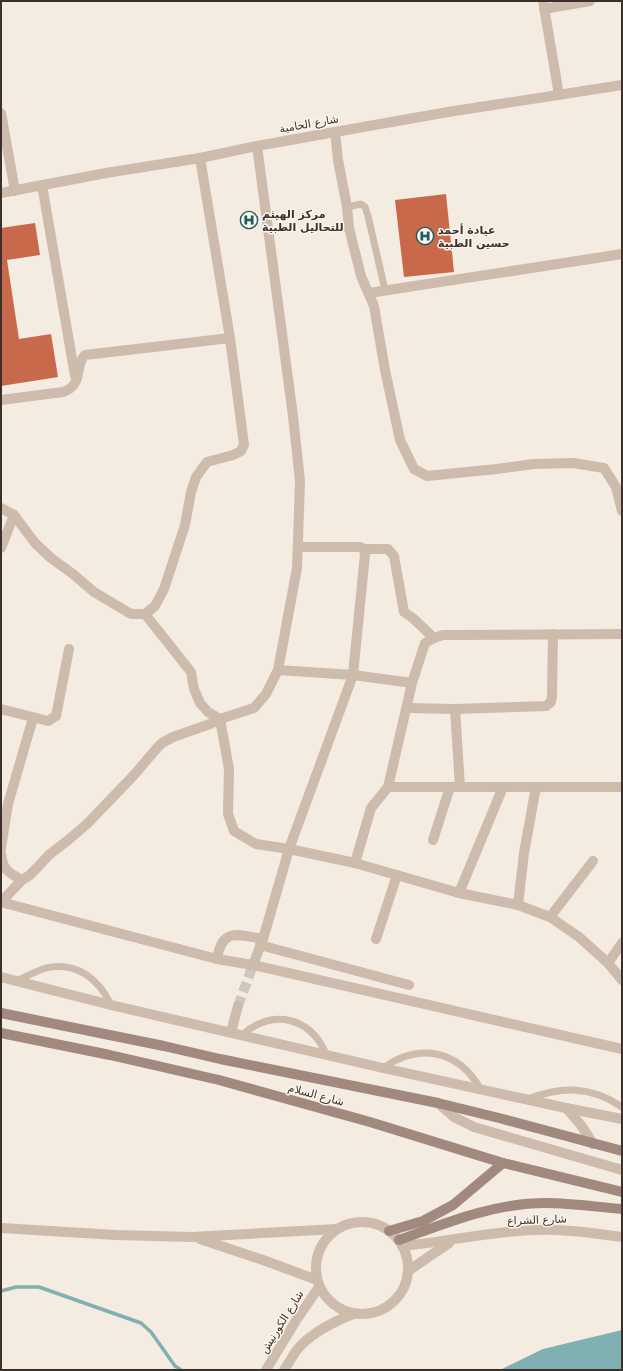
<svg xmlns="http://www.w3.org/2000/svg" width="623" height="1371" viewBox="0 0 623 1371" font-family="'DejaVu Sans','Noto Naskh Arabic',sans-serif">
  <style>
    .water { fill: #7fb0b2 }
    .lines { fill: none; stroke-linecap: round; stroke-linejoin: round }
    .stream { stroke: #7fb0b2; stroke-width: 3.5 }
    .building { fill: #c8694b }
    .minor-tunnel { stroke: #cfc6bd; stroke-width: 10; stroke-dasharray: 10 5; stroke-linecap: butt }
    .service { stroke: #cdbbac; stroke-width: 7 }
    .minor { stroke: #cdbbac; stroke-width: 10 }
    .tertiary { stroke: #cdbbac; stroke-width: 10 }
    .secondary { stroke: #a18a7d; stroke-width: 10 }
    .labels { text-anchor: middle; dominant-baseline: central; stroke-width: 3; stroke-linejoin: round; paint-order: stroke }
    .street-label { font-size: 11px; fill: #3b302b; stroke: #fbf5ee }
    .poi-label { font-size: 11px; font-weight: bold; fill: #3b302b; stroke: #fbf5ee; text-anchor: start }
  </style>
  <rect width="100%" height="100%" fill="#f4ebe1"/>
  <!-- water -->
  <polygon class="water" points="622,1330 622,1370 500,1370 543,1349"/>
  <g class="lines">
    <!-- stream -->
    <polyline class="stream" points="1,1291 16,1287 39,1287 141,1323 151,1332 175,1366 181,1370"/>
  </g>
  <!-- building -->
  <g class="building">
    <polygon points="446,194 454,272 404,277 395,200"/>
    <polygon points="35,223 40,255 7,260 19,339 51,334 58,377 1,386 1,228"/>
  </g>
  <g class="lines">
    <!-- minor-tunnel -->
    <polyline class="minor-tunnel" points="238,1006 253,965"/>
    <!-- service -->
    <g class="service">
      <polyline points="347,207 361,204 365,207 368,216 385,290"/>
      <path d="M 17,981 C 27,976 36,971 46,968 C 76,961 99,979 111,1005"/>
      <path d="M 242,1035 C 273,1008 310,1017 326,1054"/>
      <path d="M 383,1068 C 419,1042 459,1050 481,1090"/>
      <path d="M 528,1099 C 562,1086 591,1086 622,1107"/>
    </g>
    <!-- minor -->
    <g class="minor">
      <polyline points="543,1 559,95"/>
      <polyline points="544,9 590,1"/>
      <polyline points="1,113 15,191"/>
      <polyline points="335,132 338,160 347,207 349,228 361,276 374,306 385,370 400,440 414,469 427,476 497,469 533,464 573,463 604,468 616,487 622,511"/>
      <polyline points="42,185 75,376"/>
      <polyline points="1,193 106,173 200,158 257,146 335,132 448,112 622,85"/>
      <polyline points="369,293 622,254"/>
      <path d="M 1,400 L 63,392 C 84,385 74,366 85,355 L 230,338"/>
      <polyline points="1,508 14,515 35,543 51,558 73,574 94,592 131,614 145,614 155,606 164,589 185,525 191,492 196,477 207,462 233,455 241,451 244,445 230,338 200,158"/>
      <polyline points="1,548 14,515"/>
      <polyline points="364,549 388,549 394,556 404,612 414,619 434,638"/>
      <polyline points="145,614 191,672 194,689 200,703 208,712 220,719 229,769 228,814 234,831 256,844 289,849 355,863 459,893 518,905 550,917 579,937 608,963 622,980"/>
      <polyline points="278,670 353,675 412,683"/>
      <polyline points="407,708 455,709 546,706 551,702 552,696 553,634"/>
      <polyline points="1,709 48,721 56,716 69,649"/>
      <polyline points="455,709 460,787"/>
      <polyline points="388,787 412,683 425,643 434,638 443,635 622,634"/>
      <polyline points="433,840 450,787"/>
      <polyline points="1,848 8,804 33,718"/>
      <path d="M 1,853 C 3,871 8,872 22,880"/>
      <polyline points="355,863 371,808 388,787 622,787"/>
      <polyline points="459,893 503,787"/>
      <polyline points="1,902 22,880 30,875 50,854 67,841 87,824 134,775 157,748 162,743 173,737 210,724 220,719 254,708 266,694 278,670 297,568 300,481 293,416 257,146"/>
      <polyline points="1,902 217,959 253,965 622,1049"/>
      <polyline points="518,905 524,853 536,787"/>
      <polyline points="550,917 593,861"/>
      <polyline points="376,939 397,875"/>
      <polyline points="260,945 409,985"/>
      <path d="M 217,959 C 222,927 238,935 263,939"/>
      <polyline points="608,963 622,943"/>
      <polyline points="253,965 263,939 289,849 353,675 365,554 364,549 360,547 298,547"/>
      <polyline points="1,977 111,1005 383,1068 566,1108 581,1125 593,1144"/>
      <polyline points="231,1032 238,1006"/>
      <polyline points="566,1108 622,1119"/>
      <circle cx="362" cy="1268" r="46"/>
      <polyline points="1,1228 116,1235 192,1237 337,1229"/>
      <polyline points="200,1239 263,1260 317,1280"/>
      <path d="M 402,1246 C 447,1242 491,1231 536,1230 C 565,1229 593,1233 622,1237"/>
      <polyline points="408,1271 449,1243"/>
      <polyline points="266,1370 297,1319 319,1287"/>
      <path d="M 284,1370 C 288,1364 292,1357 296,1351 C 310,1333 333,1322 353,1314"/>
    </g>
    <!-- tertiary -->
    <polyline class="tertiary" points="438,1103 454,1117 474,1127 622,1170"/>
    <!-- secondary -->
    <g class="secondary">
      <polyline points="1,1013 164,1046 220,1059 438,1103 499,1118 622,1151"/>
      <polyline points="1,1033 110,1055 219,1080 370,1122 503,1163 622,1192"/>
      <polyline points="389,1231 423,1221 453,1205 503,1163"/>
      <path d="M 399,1240 C 446,1223 494,1203 546,1203 C 571,1203 597,1207 622,1209"/>
    </g>
  </g>
  <!-- icons -->
  <defs>
    <symbol id="hospital-ring" viewBox="-11 -11 22 22"><circle r="9.5" fill="#fbf5ee" stroke="#1f5a5e" stroke-width="1.5"/><path d="M-5-5h3v3.5h4V-5h3V5h-3V1.5h-4V5h-3Z" fill="#1f5a5e"/></symbol>
  </defs>
  <g fill-rule="evenodd">
    <use href="#hospital-ring" x="239" y="210" width="20" height="20"/>
    <use href="#hospital-ring" x="415" y="226" width="20" height="20"/>
  </g>
  <g class="labels">
    <!-- street labels -->
    <g class="street-label">
      <text transform="translate(309 124) rotate(-10)">شارع الحامية</text>
      <text transform="translate(316 1095) rotate(15)">شارع السلام</text>
      <text transform="translate(537 1220) rotate(-2)">شارع الشراع</text>
      <text transform="translate(282 1322) rotate(-58)">شارع الكورنيش</text>
    </g>
    <!-- poi labels -->
    <g class="poi-label">
      <text x="262" y="214">مركز الهيثم<tspan x="262" dy="13">للتحاليل الطبية</tspan></text>
      <text x="438" y="230">عيادة أحمد<tspan x="438" dy="13">حسين الطبية</tspan></text>
    </g>
  </g>
  <!-- border -->
  <rect width="623" height="1371" fill="none" stroke="#3b302b" stroke-width="4"/>
</svg>
